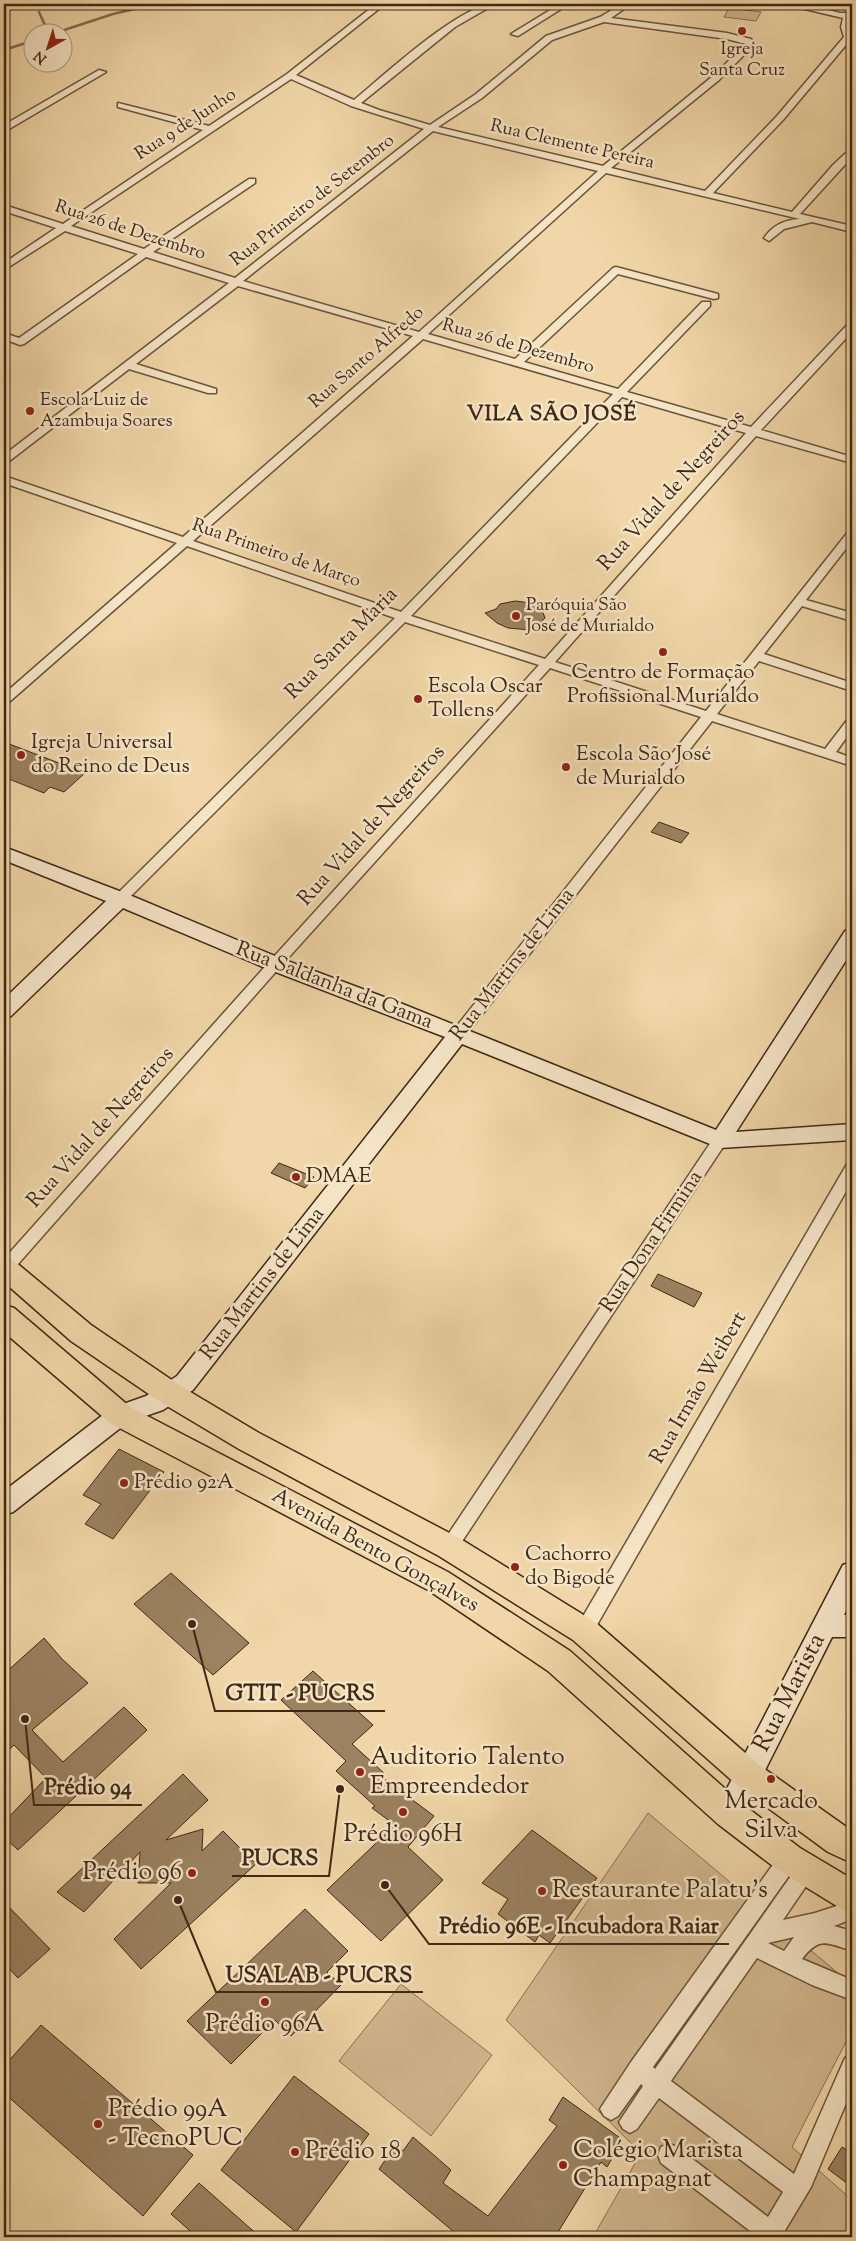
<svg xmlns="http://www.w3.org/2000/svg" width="856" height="2241" viewBox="0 0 856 2241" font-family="'Sorts Mill Goudy',serif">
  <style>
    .green { fill: #d2b88f; stroke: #887052 }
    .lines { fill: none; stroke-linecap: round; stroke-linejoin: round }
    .stream { stroke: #856d4f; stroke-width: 2.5 }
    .building { fill: #9b8261; stroke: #3f2814 }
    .street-casing { stroke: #6b5439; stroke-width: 3 }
    .secondary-casing { stroke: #3f2814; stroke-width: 3 }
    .primary-casing { stroke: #3f2814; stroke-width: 3 }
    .street { fill: #f5e4c6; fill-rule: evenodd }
    .secondary { fill: #f5e4c6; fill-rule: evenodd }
    .primary { fill: #f0d6a8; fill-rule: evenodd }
    .poi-dot { fill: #8f2418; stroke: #f5e4c6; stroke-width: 2 }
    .labels { text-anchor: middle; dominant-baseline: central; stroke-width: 5; stroke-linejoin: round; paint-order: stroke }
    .far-poi-label { font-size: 18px; fill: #3f2814; stroke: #f5e4c6; text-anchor: start }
    .far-street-label { font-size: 18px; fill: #3f2814; stroke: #f5e4c6 }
    .far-district-label { font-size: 21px; font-weight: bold; letter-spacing: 1px; fill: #3f2814; stroke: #f5e4c6 }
    .street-label { font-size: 21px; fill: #3f2814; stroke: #f5e4c6 }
    .poi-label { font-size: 21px; fill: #3f2814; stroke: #f5e4c6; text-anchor: start }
    .near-street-label { font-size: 25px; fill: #3f2814; stroke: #f5e4c6 }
    .near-poi-label { font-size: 25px; fill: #3f2814; stroke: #f5e4c6; text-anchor: start }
    .leader { fill: none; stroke: #3f2814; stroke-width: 2 }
    .callout-dot { fill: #3f2814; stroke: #f5e4c6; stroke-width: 2 }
    .callout-label { font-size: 22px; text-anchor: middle; font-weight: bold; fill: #3f2814; stroke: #f5e4c6; stroke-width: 5; stroke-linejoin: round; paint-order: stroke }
  </style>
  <rect width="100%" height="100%" fill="#f0d6a8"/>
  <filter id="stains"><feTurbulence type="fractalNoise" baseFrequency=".004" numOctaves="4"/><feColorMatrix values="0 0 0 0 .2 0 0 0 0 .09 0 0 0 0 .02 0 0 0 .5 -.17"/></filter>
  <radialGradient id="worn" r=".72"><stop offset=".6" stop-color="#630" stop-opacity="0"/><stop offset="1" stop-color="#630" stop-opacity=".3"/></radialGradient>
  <!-- green -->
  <g class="green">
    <polygon points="729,8 761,12 756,21 724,17"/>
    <polygon points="648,1813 852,1985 852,2030 792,2147 852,2200 852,2237 593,2237 641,2153 506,2020"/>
    <polygon points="401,1984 492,2055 431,2136 339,2061"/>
  </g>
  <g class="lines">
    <!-- stream -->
    <g class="stream">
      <polyline points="39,12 48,32"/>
      <polyline points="58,32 113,14 156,4"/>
      <polyline points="4,50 32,41"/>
    </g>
  </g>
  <!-- building -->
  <g class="building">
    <polygon points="515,601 532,603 542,610 545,618 540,623 542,631 508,628 497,623 485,613 496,609 500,604"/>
    <polygon points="4,742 85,773 64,792 50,787 44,793 4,777"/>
    <polygon points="659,822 689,833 681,843 651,832"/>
    <polygon points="279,1163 314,1177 305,1188 271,1173"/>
    <polygon points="658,1274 702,1293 694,1307 651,1286"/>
    <polygon points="119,1449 164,1472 113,1539 85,1524 101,1504 83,1495"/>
    <polygon points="171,1573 249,1643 213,1675 134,1604"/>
    <polygon points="44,1638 62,1659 88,1683 32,1730 63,1762 124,1707 147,1730 18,1850 4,1837 4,1822 46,1778 14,1745 4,1754 4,1674"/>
    <polygon points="313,1671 373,1725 352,1744 385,1774 382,1777 434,1816 408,1847 443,1880 381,1941 327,1890 395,1825 372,1808 375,1806 336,1771 346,1761 281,1700"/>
    <polygon points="183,1774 208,1800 166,1840 203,1829 202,1851 223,1831 256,1864 141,1969 114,1939 171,1883 138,1883 140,1852 84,1912 57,1892"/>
    <polygon points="532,1830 597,1878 550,1943 539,1935 535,1942 498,1914 508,1899 482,1883"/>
    <polygon points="4,1902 50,1949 18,1978 4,1963"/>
    <polygon points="305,1909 348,1951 327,1972 341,1985 291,2036 275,2020 231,2064 187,2021"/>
    <polygon points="41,2025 193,2155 143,2216 4,2093 4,2066"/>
    <polygon points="294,2076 369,2134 296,2232 221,2170"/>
    <polygon points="563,2097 623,2140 607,2167 601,2162 555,2237 460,2237 379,2169 395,2146 403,2151 413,2137 451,2170 443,2183 488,2216 557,2126 549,2120"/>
    <polygon points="842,2147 852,2153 852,2187 828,2169"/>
    <polygon points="199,2183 260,2237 197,2237 171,2214"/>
  </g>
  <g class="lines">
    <defs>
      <g id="street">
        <path d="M 376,4 L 385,4 L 296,75 L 354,100 C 382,77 463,2 495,4 L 455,27 L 361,103 L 379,110 L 430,125 L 476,94 L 546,36 L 600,17 L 622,4 L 631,4 L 611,18 L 727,33 L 751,39 L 754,44 L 753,46 L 719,80 L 611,168 L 705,191 L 777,116 L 844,37 L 841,27 L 843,18 L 792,6 L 791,4 L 804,4 L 840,13 L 847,13 L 852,9 L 849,27 L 851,39 L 783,120 L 713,193 L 792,212 L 833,165 L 849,150 L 852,149 L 852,157 L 800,214 L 852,226 L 852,232 L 812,222 L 784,229 L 769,241 L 764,238 C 773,225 784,220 800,219 L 606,173 L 428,334 L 515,359 L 613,268 L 616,267 L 718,294 L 718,298 L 714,299 L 618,274 L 524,362 L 618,389 L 702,302 L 710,302 L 710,306 L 627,392 L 751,427 L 848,324 L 852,323 L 852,332 L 761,430 L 852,457 L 852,463 L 756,436 L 555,662 L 706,711 L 848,532 L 852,531 L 852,541 L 806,600 L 852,613 L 852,621 L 802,606 L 764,654 L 852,683 L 852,691 L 759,661 L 717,714 L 825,749 L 848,719 L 852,718 L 852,730 L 836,752 L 852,758 L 852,766 L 712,721 L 463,1039 L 453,1039 L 451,1035 L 453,1031 L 701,717 L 550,668 L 280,967 L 11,1272 L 5,1274 L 4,1259 L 270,961 L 539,665 L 405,622 L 125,902 L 115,902 L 113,899 L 115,896 L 395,618 L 187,546 L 8,703 L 4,704 L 4,694 L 177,543 L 4,483 L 4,476 L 183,537 L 413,336 L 238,286 L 136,364 L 216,389 L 216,393 L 208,393 L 129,369 L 8,462 L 4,463 L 4,455 L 229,283 L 146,257 L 24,344 L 20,345 L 4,339 L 4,333 L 19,338 L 138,254 L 65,231 L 4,270 L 4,263 L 56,228 L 4,211 L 4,205 L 63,224 L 203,130 L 118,107 L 118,103 L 209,126 L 287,74 ZM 604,22 L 727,39 L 746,44 L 713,76 L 603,166 L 438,127 L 482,98 L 552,40 ZM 291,79 L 351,106 L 424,129 L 235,278 L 153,252 L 255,183 L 255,179 L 249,179 L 144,249 L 71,226 ZM 433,131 L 598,171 L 419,332 L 243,281 ZM 423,339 L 613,394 L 401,612 L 193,541 ZM 622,397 L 746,433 L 545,659 L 411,616 Z"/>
        <polygon points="560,4 569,4 518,36 511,34"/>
        <polygon points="99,70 106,72 4,132 4,125"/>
        <polygon points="720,1134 725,1136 728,1140 725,1144 455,1552 449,1555 443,1552 440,1547 443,1542 715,1136"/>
        <polygon points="852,1162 852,1181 590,1637 584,1639 578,1637 575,1631 578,1625 847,1164"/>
        <path d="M 789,1850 L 796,1852 L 799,1859 L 796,1866 L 653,2067 L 655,2069 L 800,1863 L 807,1861 L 814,1863 L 817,1870 L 783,1920 L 815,1913 L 852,1901 L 852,1919 L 834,1926 L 852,1931 L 852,1951 C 827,1943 820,1936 802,1959 L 852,1980 L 852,2000 L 812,1985 L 757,1958 L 671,2081 L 794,2174 L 845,2058 L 852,2055 L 852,2089 L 811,2187 L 781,2237 L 758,2237 L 661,2163 L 658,2155 L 661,2147 L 669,2144 L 677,2147 L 768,2217 L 783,2192 L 659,2098 L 637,2129 L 630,2133 L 623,2129 L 619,2122 L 643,2086 L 641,2084 L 618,2116 L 611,2120 L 604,2116 L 600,2109 L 631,2062 L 782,1852 ZM 794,1937 L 784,1951 L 768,1943 Z"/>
      </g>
      <g id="secondary">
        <polygon points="4,847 127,894 282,959 400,1003 716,1130 845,931 852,929 852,951 736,1132 852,1124 852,1140 720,1148 462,1044 193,1390 163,1410 128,1422 13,1512 4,1515 4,1491 112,1408 146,1396 177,1376 445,1037 268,969 123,908 11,1016 4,1018 4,999 106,901 4,860"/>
        <polygon points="852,1562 852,1598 844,1615 852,1615 852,1637 832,1637 739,1822 729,1826 719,1822 715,1813 719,1804 843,1565"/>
      </g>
      <g id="primary">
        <polygon points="4,1257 13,1260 91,1325 182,1387 259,1433 459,1538 595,1622 759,1765 852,1831 852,1863 828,1852 737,1785 573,1640 439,1556 239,1449 162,1403 71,1341 4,1282"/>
        <polygon points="4,1305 14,1308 130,1407 448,1572 570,1651 740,1802 800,1848 852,1879 852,1913 840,1908 778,1870 718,1824 548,1671 428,1590 110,1423 4,1332"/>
      </g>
    </defs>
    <!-- street casing -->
    <use href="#street" class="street-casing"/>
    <!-- secondary casing -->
    <use href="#secondary" class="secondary-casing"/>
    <!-- primary casing -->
    <use href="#primary" class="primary-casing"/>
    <!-- street -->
    <use href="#street" class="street"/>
    <!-- secondary -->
    <use href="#secondary" class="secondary"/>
    <!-- primary -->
    <use href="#primary" class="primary"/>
  </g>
  <!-- markers -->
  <g class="poi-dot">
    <circle cx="742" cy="31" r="5"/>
    <circle cx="30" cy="411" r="5"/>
    <circle cx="516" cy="616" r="5"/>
    <circle cx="663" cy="652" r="5"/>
    <circle cx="418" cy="699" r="5"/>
    <circle cx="21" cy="755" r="5"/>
    <circle cx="566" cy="767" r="5"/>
    <circle cx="296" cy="1177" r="5"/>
    <circle cx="124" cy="1483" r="5"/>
    <circle cx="515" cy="1567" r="5"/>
    <circle cx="360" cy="1772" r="5"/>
    <circle cx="771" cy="1779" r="5"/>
    <circle cx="403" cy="1812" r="5"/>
    <circle cx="192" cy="1873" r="5"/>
    <circle cx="542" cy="1891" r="5"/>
    <circle cx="265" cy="2002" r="5"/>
    <circle cx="98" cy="2124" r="5"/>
    <circle cx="295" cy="2152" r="5"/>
    <circle cx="563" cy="2165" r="5"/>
  </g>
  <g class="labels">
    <!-- far-poi labels -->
    <g class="far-poi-label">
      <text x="742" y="50" text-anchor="middle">Igreja<tspan x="742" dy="21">Santa Cruz</tspan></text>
      <text x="40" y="401">Escola Luiz de<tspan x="40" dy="21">Azambuja Soares</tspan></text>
      <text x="526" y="606">Paróquia São<tspan x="526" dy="21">José de Murialdo</tspan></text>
    </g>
    <!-- far-street labels -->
    <g class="far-street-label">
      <text transform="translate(186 125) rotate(-33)">Rua 9 de Junho</text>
      <text transform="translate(572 145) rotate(13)">Rua Clemente Pereira</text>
      <text transform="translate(313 201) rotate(-38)">Rua Primeiro de Setembro</text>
      <text transform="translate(130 231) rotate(18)">Rua 26 de Dezembro</text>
      <text transform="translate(518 347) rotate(16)">Rua 26 de Dezembro</text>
      <text transform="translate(367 358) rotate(-41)">Rua Santo Alfredo</text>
      <text transform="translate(276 554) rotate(19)">Rua Primeiro de Março</text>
    </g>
    <!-- far-district labels -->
    <g class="far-district-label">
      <text x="552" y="415">VILA SÃO JOSÉ</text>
    </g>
    <!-- street labels -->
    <g class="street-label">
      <text transform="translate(672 491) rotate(-48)">Rua Vidal de Negreiros</text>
      <text transform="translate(342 644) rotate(-45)">Rua Santa Maria</text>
      <text transform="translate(372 826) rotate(-48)">Rua Vidal de Negreiros</text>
      <text transform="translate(513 965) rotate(-52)">Rua Martins de Lima</text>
      <text transform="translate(334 986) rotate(21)">Rua Saldanha da Gama</text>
      <text transform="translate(101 1128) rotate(-48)">Rua Vidal de Negreiros</text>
      <text transform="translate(652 1242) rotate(-56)">Rua Dona Firmina</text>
      <text transform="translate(263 1284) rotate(-52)">Rua Martins de Lima</text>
      <text transform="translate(699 1388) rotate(-60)">Rua Irmão Weibert</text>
      <text transform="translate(375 1551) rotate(29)">Avenida Bento Gonçalves</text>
    </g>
    <!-- poi labels -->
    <g class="poi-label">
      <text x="663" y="673" text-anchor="middle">Centro de Formação<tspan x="663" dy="24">Profissional Murialdo</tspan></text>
      <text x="428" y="687">Escola Oscar<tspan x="428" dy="24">Tollens</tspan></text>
      <text x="31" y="743">Igreja Universal<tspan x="31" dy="24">do Reino de Deus</tspan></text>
      <text x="576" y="755">Escola São José<tspan x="576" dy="24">de Murialdo</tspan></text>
      <text x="306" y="1177">DMAE</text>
      <text x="134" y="1483">Prédio 92A</text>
      <text x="525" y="1555">Cachorro<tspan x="525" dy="24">do Bigode</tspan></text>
    </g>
    <!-- near-street labels -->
    <g class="near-street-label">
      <text transform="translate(790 1693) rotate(-63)">Rua Marista</text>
    </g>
    <!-- near-poi labels -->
    <g class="near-poi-label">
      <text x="370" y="1758">Auditorio Talento<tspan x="370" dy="29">Empreendedor</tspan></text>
      <text x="771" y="1802" text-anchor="middle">Mercado<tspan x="771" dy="29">Silva</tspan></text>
      <text x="403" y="1835" text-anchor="middle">Prédio 96H</text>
      <text x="182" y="1873" text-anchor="end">Prédio 96</text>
      <text x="552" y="1891">Restaurante Palatu's</text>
      <text x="265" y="2025" text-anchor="middle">Prédio 96A</text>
      <text x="108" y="2110">Prédio 99A<tspan x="108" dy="29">- TecnoPUC</tspan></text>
      <text x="573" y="2151">Colégio Marista<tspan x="573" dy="29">Champagnat</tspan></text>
      <text x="305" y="2152">Prédio 18</text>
    </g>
  </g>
  <!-- callouts -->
  <path class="leader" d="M192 1624L215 1711H385M25 1719L34 1805H142M340 1789L329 1876H232M385 1885L429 1944H729M178 1900L216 1992H423"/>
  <g class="callout-dot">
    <circle cx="192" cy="1624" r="5"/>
    <circle cx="25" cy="1719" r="5"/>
    <circle cx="340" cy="1789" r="5"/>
    <circle cx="385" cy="1885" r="5"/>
    <circle cx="178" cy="1900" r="5"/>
  </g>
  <g class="callout-label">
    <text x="300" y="1700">GTIT - PUCRS</text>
    <text x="88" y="1794">Prédio 94</text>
    <text x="280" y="1865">PUCRS</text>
    <text x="579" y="1933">Prédio 96E - Incubadora Raiar</text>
    <text x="319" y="1982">USALAB - PUCRS</text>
  </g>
  <!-- margin -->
  <rect width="856" height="2241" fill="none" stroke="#f0d6a8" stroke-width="20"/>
  <rect x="5" y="5" width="846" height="2231" fill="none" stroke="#3f2814" stroke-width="2.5"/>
  <rect x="10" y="10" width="836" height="2221" fill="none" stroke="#3f2814"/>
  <!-- north arrow -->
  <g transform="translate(48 48) rotate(219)"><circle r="24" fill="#f5e4c6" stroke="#ac997f"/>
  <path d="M0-4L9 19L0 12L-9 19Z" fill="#8f2418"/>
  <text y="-8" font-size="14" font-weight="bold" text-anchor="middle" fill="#3f2814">N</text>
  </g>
  <rect width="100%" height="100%" filter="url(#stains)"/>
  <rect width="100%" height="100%" fill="url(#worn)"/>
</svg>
